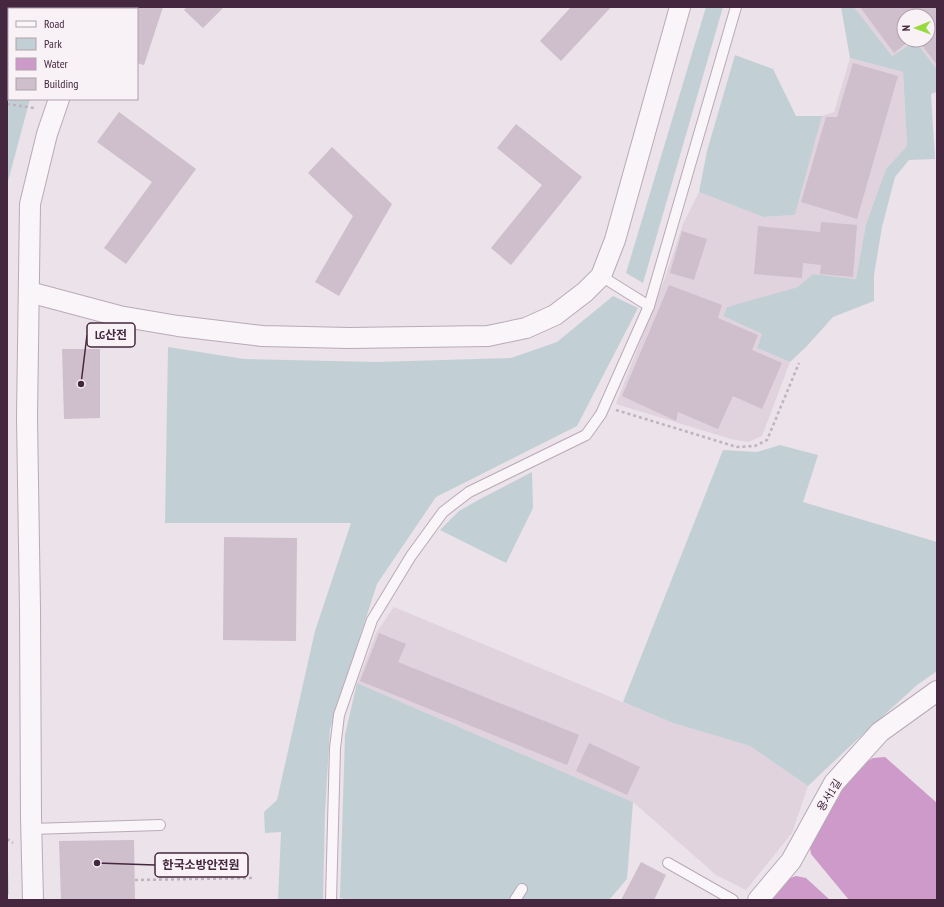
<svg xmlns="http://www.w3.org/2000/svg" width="944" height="907" viewBox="0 0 944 907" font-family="'PT Sans Narrow','Noto Sans KR',sans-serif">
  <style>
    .built { fill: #e0d3de; fill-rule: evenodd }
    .green { fill: #c2d0d6 }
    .water { fill: #ce9aca }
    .building { fill: #cfbecb }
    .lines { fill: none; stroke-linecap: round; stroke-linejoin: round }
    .service-casing { stroke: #b9aab7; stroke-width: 12 }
    .minor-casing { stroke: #b9aab7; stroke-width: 22 }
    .path { stroke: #bfb3bd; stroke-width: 2.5; stroke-dasharray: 3 3; stroke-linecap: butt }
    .service { stroke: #f9f5f8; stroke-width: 10 }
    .minor { stroke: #f9f5f8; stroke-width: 20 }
    .labels { text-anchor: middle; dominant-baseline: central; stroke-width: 3.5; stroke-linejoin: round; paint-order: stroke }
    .street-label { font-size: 11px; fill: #45283f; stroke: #f8f2f7 }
    .leader { fill: none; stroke: #45283f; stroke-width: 1.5 }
    .callout-dot { fill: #45283f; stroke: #f8f2f7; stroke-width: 1.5 }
    .callout { fill: #f8f2f7; stroke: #45283f; stroke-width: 1.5 }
    .callout-label { font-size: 12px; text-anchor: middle; font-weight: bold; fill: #45283f }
  </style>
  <rect width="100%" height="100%" fill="#ebe2ea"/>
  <!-- built -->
  <g class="built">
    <path d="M 854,7 L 937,7 L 937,69 L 915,41 L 892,56 ZM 904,16 L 928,16 L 928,40 L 904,40 Z"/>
    <polygon points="850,58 903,72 907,147 886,169 866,224 856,279 813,274 802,286 762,298 727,307 723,316 762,334 757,348 790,362 762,436 748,442 731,439 616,404 665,278 683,224 699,192 763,217 795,215 822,116 834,112"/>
    <polygon points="394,607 673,723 750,746 808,786 792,833 746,890 716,875 633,802 357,683 376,633"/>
  </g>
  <!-- green -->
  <g class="green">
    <polygon points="7,7 57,7 56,9 9,9 9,99 30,99 7,185"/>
    <polygon points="706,7 723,7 643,283 626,273"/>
    <polygon points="841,7 854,7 892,56 915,41 937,69 937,92 931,94 935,159 909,160 895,177 882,227 874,275 874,301 833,317 806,347 790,362 757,348 762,334 723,316 727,307 798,287 813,274 856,279 866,224 886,169 907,146 903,72 850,58"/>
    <polygon points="735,55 773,69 796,116 822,116 795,215 763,217 699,192 707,151"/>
    <polygon points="613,296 638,308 577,426 436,497 377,584 330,729 325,812 323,900 278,900 281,832 265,833 264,812 277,800 315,631 351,523 165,523 168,347 244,359 377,362 511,358 557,342"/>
    <polygon points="780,445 818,455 803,502 937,542 937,671 917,685 847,749 808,786 750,746 673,723 623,702 723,450 757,452"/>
    <polygon points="532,472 533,508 506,563 440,530 459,511 482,498"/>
    <polygon points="357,683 633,802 627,879 609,900 350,900 340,898 345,735"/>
    <polygon points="7,836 9,894 7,895"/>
  </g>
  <!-- water -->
  <g class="water">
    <polygon points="885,757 937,803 937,900 849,900 811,854 810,848 843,784 859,767 873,758"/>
    <polygon points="796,876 806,878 830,900 767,900 787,879"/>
  </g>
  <!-- building -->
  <g class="building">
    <polygon points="122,7 163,7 144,65 137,63 137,9 121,9"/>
    <polygon points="187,7 224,7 203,28 184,10"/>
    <polygon points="571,7 611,7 561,61 540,41"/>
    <polygon points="860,7 937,7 937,65 918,40 928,40 928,16 904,16 904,40 910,40 894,53"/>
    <polygon points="853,63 898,76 857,219 801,202 826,117 837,117"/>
    <polygon points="119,112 196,169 126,264 104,248 152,182 97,142"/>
    <polygon points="516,124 582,177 511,265 491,248 542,185 497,148"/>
    <polygon points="332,147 392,204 339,296 315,282 353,216 308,173"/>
    <polygon points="821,222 857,225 853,277 820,274 821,265 803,263 802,278 754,274 758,226 820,232"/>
    <polygon points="682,231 707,239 694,280 670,273"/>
    <polygon points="669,285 722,305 718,318 758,335 752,350 782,363 762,409 733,396 718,429 678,412 676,421 622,396"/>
    <polygon points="62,349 100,349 100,418 64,419"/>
    <polygon points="224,537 297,538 296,641 223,640"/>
    <polygon points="379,633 406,644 398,662 579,735 567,765 360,681"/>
    <polygon points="589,743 640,767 627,795 576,771"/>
    <polygon points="134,840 135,900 61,900 59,841"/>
    <polygon points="641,862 666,875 654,900 621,900"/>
  </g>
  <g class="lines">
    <defs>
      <g id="service">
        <polyline points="601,276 649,306 736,7"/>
        <polyline points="31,829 160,825"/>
        <polyline points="668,863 733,900"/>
        <polyline points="331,900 335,748 339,715 372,620 411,556 443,512 469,492 586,435 601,414 649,306"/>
        <polyline points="515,900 522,889"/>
      </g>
      <g id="minor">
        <polyline points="88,9 88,7"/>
        <polyline points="29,292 119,316 178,326 262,336 349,338 488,336 526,328 555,315 585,292 601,276 615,240 680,7"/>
        <polyline points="33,900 31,818 30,609 27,417 30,204 47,134 59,99"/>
        <polyline points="758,900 791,861 834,783 880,732 937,691"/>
      </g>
    </defs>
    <!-- service casing -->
    <use href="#service" class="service-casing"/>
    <!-- minor casing -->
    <use href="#minor" class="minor-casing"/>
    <!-- path -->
    <g class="path">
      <polyline points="7,104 34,108"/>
      <polyline points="616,410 737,447 755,446 767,440 799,363"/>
      <polyline points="7,839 13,843"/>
      <polyline points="135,880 255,878"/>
    </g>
    <!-- service -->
    <use href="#service" class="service"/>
    <!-- minor -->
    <use href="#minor" class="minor"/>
  </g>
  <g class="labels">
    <!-- street labels -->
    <g class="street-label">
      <text transform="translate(829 795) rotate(-58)">용서1길</text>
    </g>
  </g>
  <!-- callouts -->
  <path class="leader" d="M81 384L87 335M97 863L155 865"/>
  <g class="callout-dot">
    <circle cx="81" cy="384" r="4"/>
    <circle cx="97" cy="863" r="4"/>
  </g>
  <g class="callout">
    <rect x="87" y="323" width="48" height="24" rx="4"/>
    <rect x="155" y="853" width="93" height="24" rx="4"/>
  </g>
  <g class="callout-label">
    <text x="111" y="339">LG산전</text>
    <text x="201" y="869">한국소방안전원</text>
  </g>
  <!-- border -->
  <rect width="944" height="907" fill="none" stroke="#45283f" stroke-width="16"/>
  <!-- legend -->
  <rect x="8" y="8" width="130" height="92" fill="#f8f2f7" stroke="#b0a1ad"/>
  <rect x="16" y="21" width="20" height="6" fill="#f9f5f8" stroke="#b0a1ad"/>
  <text x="44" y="28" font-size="12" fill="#45283f">Road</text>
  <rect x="16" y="38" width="20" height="12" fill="#c2d0d6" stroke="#b0a1ad"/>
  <text x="44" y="48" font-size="12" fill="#45283f">Park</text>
  <rect x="16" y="58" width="20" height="12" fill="#ce9aca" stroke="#b0a1ad"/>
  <text x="44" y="68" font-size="12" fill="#45283f">Water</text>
  <rect x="16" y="78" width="20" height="12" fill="#cfbecb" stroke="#b0a1ad"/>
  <text x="44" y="88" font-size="12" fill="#45283f">Building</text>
  <!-- north arrow -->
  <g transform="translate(916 28) rotate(269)"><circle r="19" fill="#f8f2f7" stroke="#b0a1ad"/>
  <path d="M0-3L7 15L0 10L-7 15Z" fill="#98d93e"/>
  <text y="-6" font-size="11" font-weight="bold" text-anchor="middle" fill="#45283f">N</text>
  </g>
</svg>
